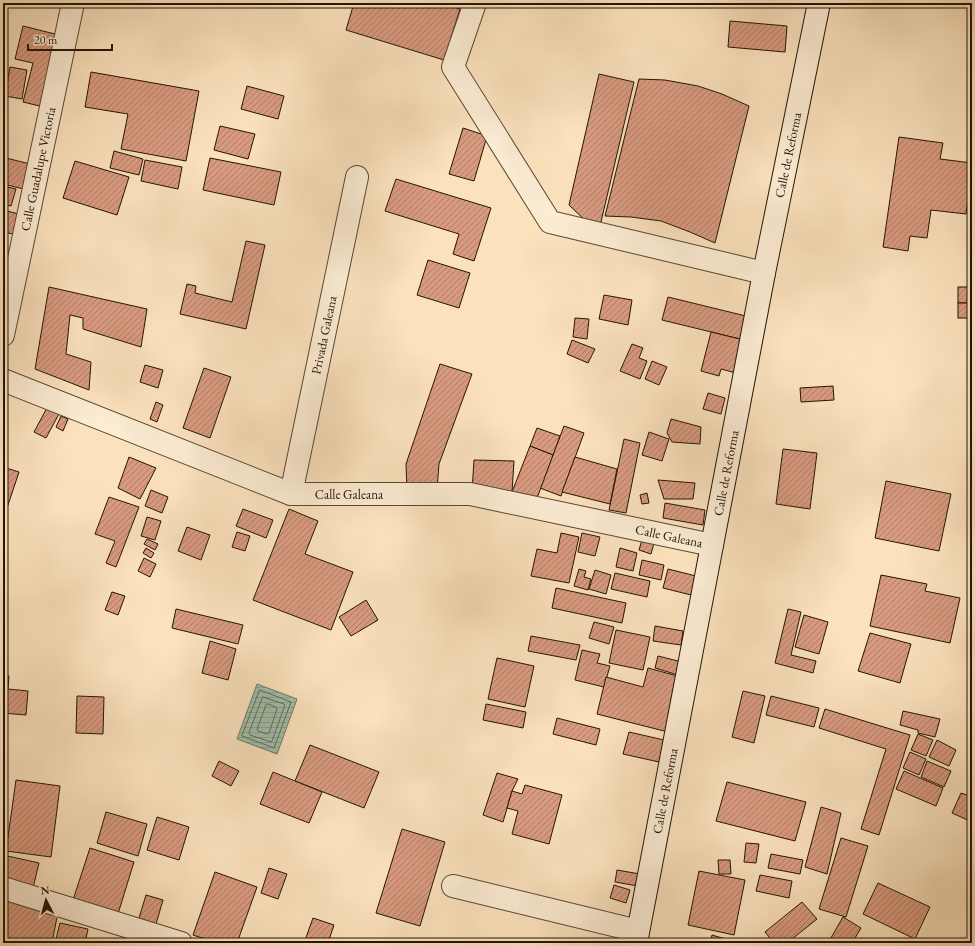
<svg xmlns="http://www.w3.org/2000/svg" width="975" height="946" viewBox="0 0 975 946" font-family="'EB Garamond',serif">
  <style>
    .water { fill: url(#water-rules); stroke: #6e7b69 }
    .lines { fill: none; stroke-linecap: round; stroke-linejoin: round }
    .shore { stroke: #626a58; stroke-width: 1 }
    .building { fill: url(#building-hatch); stroke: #231405 }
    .street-casing { stroke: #594833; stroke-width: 24 }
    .secondary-casing { stroke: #231405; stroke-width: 24 }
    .street { stroke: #fcecd4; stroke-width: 22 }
    .secondary { stroke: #fcecd4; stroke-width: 22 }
    .labels { text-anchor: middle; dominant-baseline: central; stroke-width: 4; stroke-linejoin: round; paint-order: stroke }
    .street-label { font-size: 13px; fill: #231405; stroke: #fcecd4 }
  </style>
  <defs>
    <pattern id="water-rules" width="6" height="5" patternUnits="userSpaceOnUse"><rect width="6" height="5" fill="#a0bfac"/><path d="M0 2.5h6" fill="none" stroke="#8aa392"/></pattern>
    <pattern id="building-hatch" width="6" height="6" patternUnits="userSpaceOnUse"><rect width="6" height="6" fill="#d99b80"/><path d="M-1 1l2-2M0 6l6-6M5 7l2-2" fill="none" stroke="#b07d67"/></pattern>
  </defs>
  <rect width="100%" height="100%" fill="#fbe2bd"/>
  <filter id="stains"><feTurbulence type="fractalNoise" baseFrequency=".005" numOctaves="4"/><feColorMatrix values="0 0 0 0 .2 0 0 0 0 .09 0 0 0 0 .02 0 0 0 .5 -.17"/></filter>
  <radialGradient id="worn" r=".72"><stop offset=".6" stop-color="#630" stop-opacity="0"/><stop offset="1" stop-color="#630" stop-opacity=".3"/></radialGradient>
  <!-- water -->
  <polygon class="water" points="257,684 297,699 277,754 237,739"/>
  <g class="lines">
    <!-- shore -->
    <g class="shore">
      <polygon points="260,690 291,702 274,748 242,736"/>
      <polygon points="263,697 284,704 285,705 272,741 271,742 250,735 249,733"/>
      <polygon points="268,704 276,707 277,709 269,733 267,734 258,731 257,729 266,705"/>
    </g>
  </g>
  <!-- building -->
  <g class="building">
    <polygon points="354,3 441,3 460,9 444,60 346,30"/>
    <polygon points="730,21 787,26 785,52 728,47"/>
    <polygon points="23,26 63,36 48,108 23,102 33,63 15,59"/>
    <polygon points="10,67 27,70 22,99 5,96"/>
    <polygon points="91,72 199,91 186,161 121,149 128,114 85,107"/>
    <polygon points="599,74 634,82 600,226 588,223 569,205"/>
    <polygon points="639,79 665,80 698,86 722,94 749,106 715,243 690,232 661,221 631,217 605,216"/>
    <polygon points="247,86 284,96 278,119 241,109"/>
    <polygon points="220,126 255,134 248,159 214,150"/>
    <polygon points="463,128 487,136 474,181 449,174"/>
    <polygon points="899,137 943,143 940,159 972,163 972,207 967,206 966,214 931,210 927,238 910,236 908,251 883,247"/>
    <polygon points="114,151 143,159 139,175 110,168"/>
    <polygon points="6,158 34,165 28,190 3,184 3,171"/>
    <polygon points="210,158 281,172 274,205 203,190"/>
    <polygon points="145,160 182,167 178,189 141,181"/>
    <polygon points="75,161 129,177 117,215 63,198"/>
    <polygon points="396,179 491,208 474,261 453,254 459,234 385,211"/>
    <polygon points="3,186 16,189 11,206 3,204"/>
    <polygon points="3,210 23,215 18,235 3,232"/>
    <polygon points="246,241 265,245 246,329 180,314 187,284 196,286 195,293 232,302"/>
    <polygon points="428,260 470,273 459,308 417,295"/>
    <polygon points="49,287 147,309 141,347 83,329 83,318 70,315 66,354 91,362 89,390 35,369"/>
    <rect x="958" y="287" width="14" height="16"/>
    <polygon points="604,295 632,300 628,325 599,319"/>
    <polygon points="668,297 750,317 744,340 662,320"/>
    <rect x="958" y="303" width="14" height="15"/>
    <polygon points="575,318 589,319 587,339 573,337"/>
    <polygon points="711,332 744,340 736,373 721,369 719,376 701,371"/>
    <polygon points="572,340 595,349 588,363 567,354"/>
    <polygon points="632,344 643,348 639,358 647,361 640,379 620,371"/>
    <polygon points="652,361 667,367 659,385 645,379"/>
    <polygon points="440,364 472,374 439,464 437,490 407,490 406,464"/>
    <polygon points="145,365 163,370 158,388 140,382"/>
    <polygon points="204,368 231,377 210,438 183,428"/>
    <polygon points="833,386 834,400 801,402 800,388"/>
    <polygon points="708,393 725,398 721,414 703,409"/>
    <polygon points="156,402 163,405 157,422 150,419"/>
    <polygon points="48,406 60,412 46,438 34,432"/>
    <polygon points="61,416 68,419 63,431 56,427"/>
    <polygon points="671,419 701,427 700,444 672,442 667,433"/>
    <polygon points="564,426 584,433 561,496 540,488"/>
    <polygon points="537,428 560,436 553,455 530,446"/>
    <polygon points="649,432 669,439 662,461 642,455"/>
    <polygon points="624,439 640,443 626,513 609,510"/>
    <polygon points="530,446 553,455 536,501 512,492"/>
    <polygon points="783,449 817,453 810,509 776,504"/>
    <polygon points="129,457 156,468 140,499 118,488"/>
    <polygon points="575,457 617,469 610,504 562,492"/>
    <polygon points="474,460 514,461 512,492 472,491"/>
    <polygon points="3,467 19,472 5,514 3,513"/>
    <polygon points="658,480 695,483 693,499 664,499"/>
    <polygon points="886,481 951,494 939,551 875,538"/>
    <polygon points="151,490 168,497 162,513 145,506"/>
    <polygon points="647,493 649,503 642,504 640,495"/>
    <polygon points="109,497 139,507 116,567 106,563 115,541 95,534"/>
    <polygon points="665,503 705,510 703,525 663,518"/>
    <polygon points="243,509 273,520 266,538 236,526"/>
    <polygon points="289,509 318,521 305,554 353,572 331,630 253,600"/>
    <polygon points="147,517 161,521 155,540 141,536"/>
    <polygon points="187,527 210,535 201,560 178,551"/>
    <polygon points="237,532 250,536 245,551 232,547"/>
    <polygon points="561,533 579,537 569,583 531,576 537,549 557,553"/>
    <polygon points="582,533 600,537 595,556 578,552"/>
    <polygon points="644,533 656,536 651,554 639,550"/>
    <polygon points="147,539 158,544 155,550 144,544"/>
    <polygon points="146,548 154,553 151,558 143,553"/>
    <polygon points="620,548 637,553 633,571 616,567"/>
    <polygon points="144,558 156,564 150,577 138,571"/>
    <polygon points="642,560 664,565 661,580 639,575"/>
    <polygon points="579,569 586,571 584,577 591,579 588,590 574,586"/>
    <polygon points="668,569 700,577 695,596 663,588"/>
    <polygon points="595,570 611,575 606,594 589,589"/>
    <polygon points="615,573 650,581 647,597 611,589"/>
    <polygon points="881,575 927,584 925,591 960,598 950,643 870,626"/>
    <polygon points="556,588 626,603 622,623 552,608"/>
    <polygon points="112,592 125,596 118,615 105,610"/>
    <polygon points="366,600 378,620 351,636 339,617"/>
    <polygon points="176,609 243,625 238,644 172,628"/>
    <polygon points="788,609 801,612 791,655 816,661 813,673 775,663"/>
    <polygon points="804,615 828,622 819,654 795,647"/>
    <polygon points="594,622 614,627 609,644 589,638"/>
    <polygon points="655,626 683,631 681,645 653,641"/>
    <polygon points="616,630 650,637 643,670 609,663"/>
    <polygon points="870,633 911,644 900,683 858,671"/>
    <polygon points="531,636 580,645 576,660 528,651"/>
    <polygon points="210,641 236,649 228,680 202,673"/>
    <polygon points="582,650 600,654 597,663 610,666 604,687 575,680"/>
    <polygon points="658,656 682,662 678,675 655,668"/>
    <polygon points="497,658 534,666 525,707 488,699"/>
    <polygon points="648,668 681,677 668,732 597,714 606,677 643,687"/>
    <polygon points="3,675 9,676 8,689 28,691 26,715 3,713"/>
    <polygon points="743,691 765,696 754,743 732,737"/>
    <polygon points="77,696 104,697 103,734 76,733"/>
    <polygon points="771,696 819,708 814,727 766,715"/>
    <polygon points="486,704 526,712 523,728 483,720"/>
    <polygon points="825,709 910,735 879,835 861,829 886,749 819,728"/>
    <polygon points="903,711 940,719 935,737 918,733 918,730 900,725"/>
    <polygon points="557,718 600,729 596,745 553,734"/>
    <polygon points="629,732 664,740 659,762 623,754"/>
    <polygon points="918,734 933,740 926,756 911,750"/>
    <polygon points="937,740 956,750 949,766 929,757"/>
    <polygon points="310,745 379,772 364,808 295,781"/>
    <polygon points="910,752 926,759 919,775 903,768"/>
    <polygon points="219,761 239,771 231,786 212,776"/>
    <polygon points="927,761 951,771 944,787 921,777"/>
    <polygon points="904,771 943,788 936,806 896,789"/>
    <polygon points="273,772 322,792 309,823 260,804"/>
    <polygon points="497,773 518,779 512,791 503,822 483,815"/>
    <polygon points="16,780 60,786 51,857 6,851"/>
    <polygon points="727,782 806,802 795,841 716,821"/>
    <polygon points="525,785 562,795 549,844 512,834 518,811 507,808 512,791 522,794"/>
    <polygon points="961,793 972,797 972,822 952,813"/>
    <polygon points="821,807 841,813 827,874 805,867"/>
    <polygon points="106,812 147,824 138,856 97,843"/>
    <polygon points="157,817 189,827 179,860 147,850"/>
    <polygon points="402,829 445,842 420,926 376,913"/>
    <polygon points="841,838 868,846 846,917 819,909"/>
    <polygon points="746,843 759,844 756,863 744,862"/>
    <polygon points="90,848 134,862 117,917 72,903"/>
    <polygon points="771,854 803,860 800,874 768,868"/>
    <polygon points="3,855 39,863 33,888 3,881"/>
    <polygon points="718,860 730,860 731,874 719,874"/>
    <polygon points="269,868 287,874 278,899 261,893"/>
    <polygon points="617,870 640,874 638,886 615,882"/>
    <polygon points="699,871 745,880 734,935 688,925"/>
    <polygon points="215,872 257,887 237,943 217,943 193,935"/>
    <polygon points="760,875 792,881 789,898 756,891"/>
    <polygon points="878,883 930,907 915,939 863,914"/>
    <polygon points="614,885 630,890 626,903 610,898"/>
    <polygon points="146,895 163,900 156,924 139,918"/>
    <polygon points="3,899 58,912 52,943 3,943"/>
    <polygon points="802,902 817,919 787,943 774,943 765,932"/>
    <polygon points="843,917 861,928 852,943 828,943"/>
    <polygon points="313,918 334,925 328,943 304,943"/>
    <polygon points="60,923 88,929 85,943 55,943"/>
    <polygon points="712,935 739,943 710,943"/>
  </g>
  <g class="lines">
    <defs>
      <g id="street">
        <polyline points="475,3 453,67 550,222 764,273"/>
        <polyline points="3,335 73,3"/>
        <polyline points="3,380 291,494 470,494 712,545"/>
        <polyline points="291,494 357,177"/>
        <polyline points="453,886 638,931"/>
        <polyline points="3,888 181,943"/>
      </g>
      <polyline id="secondary" points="636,943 764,273 819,3"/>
    </defs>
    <!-- street casing -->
    <use href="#street" class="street-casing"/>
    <!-- secondary casing -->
    <use href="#secondary" class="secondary-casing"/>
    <!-- street -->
    <use href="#street" class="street"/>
    <!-- secondary -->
    <use href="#secondary" class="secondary"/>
  </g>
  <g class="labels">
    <!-- street labels -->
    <g class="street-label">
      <text transform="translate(788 155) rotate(-78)">Calle de Reforma</text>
      <text transform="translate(38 169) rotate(-78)">Calle Guadalupe Victoria</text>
      <text transform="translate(324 335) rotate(-78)">Privada Galeana</text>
      <text transform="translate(726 473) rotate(-79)">Calle de Reforma</text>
      <text x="349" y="494">Calle Galeana</text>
      <text transform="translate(669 536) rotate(12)">Calle Galeana</text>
      <text transform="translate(665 791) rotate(-79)">Calle de Reforma</text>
    </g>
  </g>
  <!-- margin -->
  <rect width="975" height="946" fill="none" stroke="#fbe2bd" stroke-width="16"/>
  <rect x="4" y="4" width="967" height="938" fill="none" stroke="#231405" stroke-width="2"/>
  <rect x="8" y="8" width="959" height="930" fill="none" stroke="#231405"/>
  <!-- north arrow -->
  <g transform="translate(46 900) rotate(354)" stroke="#fcecd4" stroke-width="3" paint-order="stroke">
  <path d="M0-3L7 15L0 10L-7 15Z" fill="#231405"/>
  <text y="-6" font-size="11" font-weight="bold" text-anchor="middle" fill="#231405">N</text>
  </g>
  <!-- scale -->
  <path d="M28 44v6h84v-6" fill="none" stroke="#231405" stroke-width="2"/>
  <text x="34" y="44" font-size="12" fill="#231405" stroke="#fcecd4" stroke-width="3" paint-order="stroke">20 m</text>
  <rect width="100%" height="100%" filter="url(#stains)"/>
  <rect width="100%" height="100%" fill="url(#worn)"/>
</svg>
